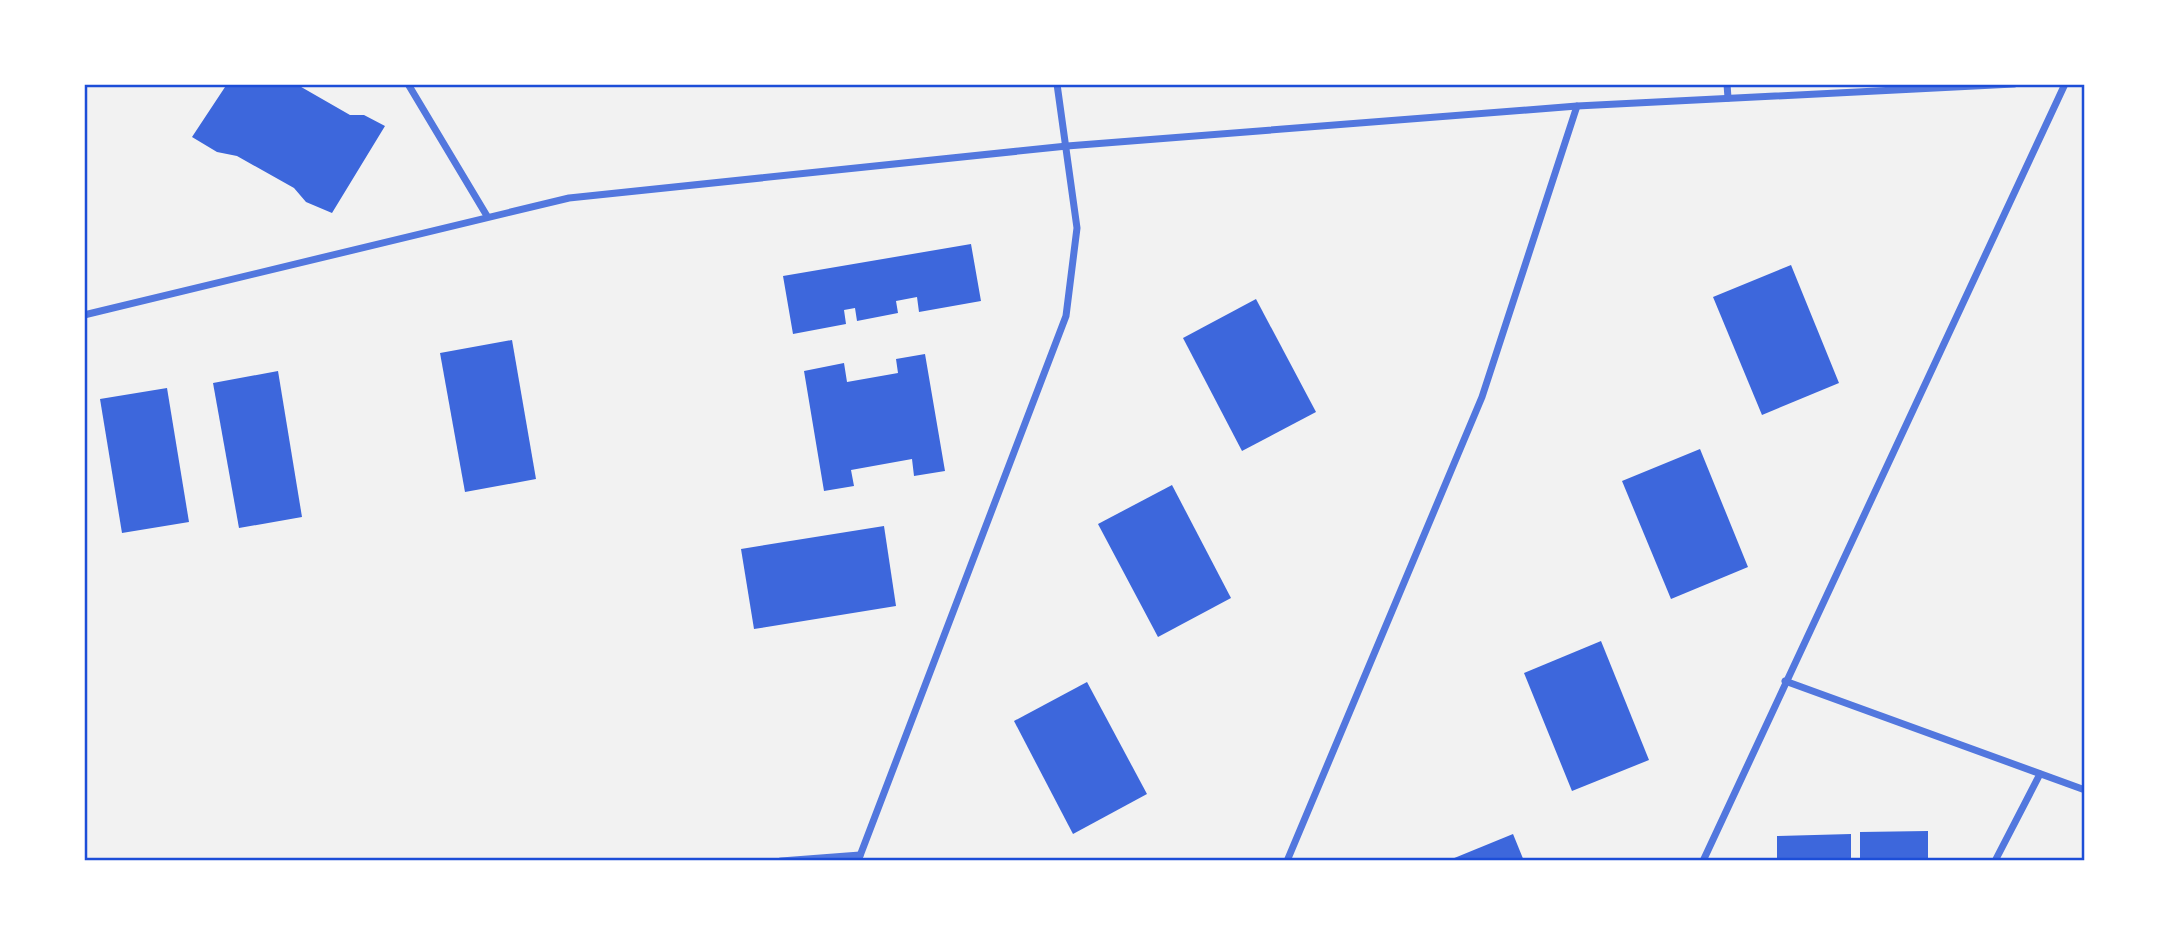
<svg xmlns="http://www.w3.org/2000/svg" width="2169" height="945" viewBox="0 0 2169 945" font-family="'Work Sans',sans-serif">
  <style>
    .building { fill: #3d67dc }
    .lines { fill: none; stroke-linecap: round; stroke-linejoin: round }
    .minor { stroke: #5277de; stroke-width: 7 }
    .neatline { fill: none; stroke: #1d4ed8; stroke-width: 2.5 }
  </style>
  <rect width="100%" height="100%" fill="#f2f2f2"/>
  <!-- building -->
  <g class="building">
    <polygon points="227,84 296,84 350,115 364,115 385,126 332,213 306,202 294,188 237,156 217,152 192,137"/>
    <polygon points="971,244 981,301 919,312 917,297 896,301 898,313 857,321 855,308 844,310 846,324 793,334 783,276"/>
    <polygon points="1791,265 1839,383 1762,415 1713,297"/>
    <polygon points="1256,299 1316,412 1242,451 1183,338"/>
    <polygon points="512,340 536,479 465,492 440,353"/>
    <polygon points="925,354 945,471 914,476 912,459 851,470 854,486 824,491 804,371 844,363 847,382 898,373 896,359"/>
    <polygon points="278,371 302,517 239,528 213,383"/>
    <polygon points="167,388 189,522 122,533 100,399"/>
    <polygon points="1700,449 1748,567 1671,599 1622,481"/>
    <polygon points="1172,485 1231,598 1158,637 1098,524"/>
    <polygon points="884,526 896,606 754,629 741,549"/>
    <polygon points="1601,641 1649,760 1572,791 1524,673"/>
    <polygon points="1087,682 1147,794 1073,834 1014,721"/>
    <polygon points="1928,831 1928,861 1860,861 1860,832"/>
    <polygon points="1513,834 1524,861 1447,861"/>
    <polygon points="1851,834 1851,861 1777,861 1777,836"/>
  </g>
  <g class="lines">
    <!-- minor -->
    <g class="minor">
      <polyline points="408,84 487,216"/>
      <polyline points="1727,84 1728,98"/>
      <polyline points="84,315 569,198 1067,146 1577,106 2014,84"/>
      <polyline points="1785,681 2085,790"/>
      <polyline points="781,861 860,855"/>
      <polyline points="858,861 1066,316 1077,228 1057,84"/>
      <polyline points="1287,861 1482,397 1577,106"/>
      <polyline points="1703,861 2065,84"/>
      <polyline points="1995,861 2040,774"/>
    </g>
  </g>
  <!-- border -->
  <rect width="2169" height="945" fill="none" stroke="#ffffff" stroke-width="172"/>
  <rect x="86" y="86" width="1997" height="773" class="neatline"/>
</svg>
